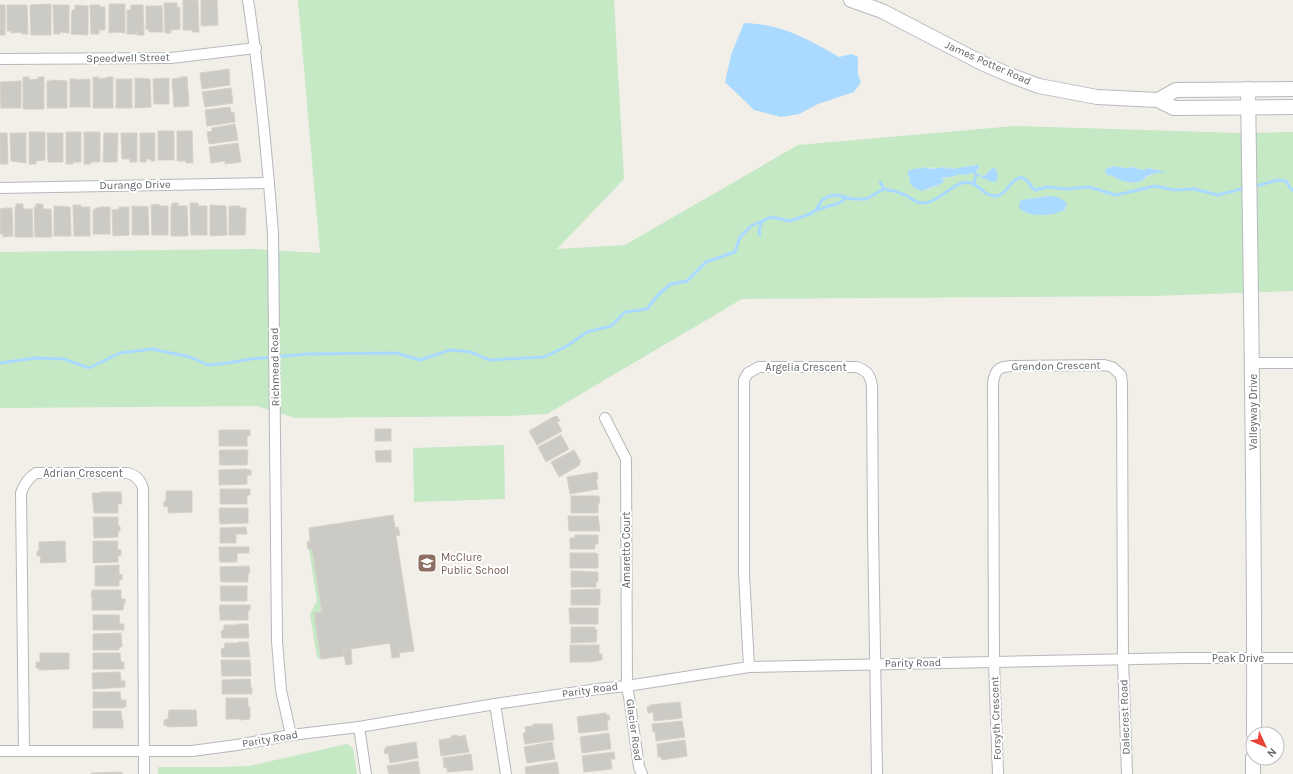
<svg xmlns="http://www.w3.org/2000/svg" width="1293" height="774" viewBox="0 0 1293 774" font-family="Karla,sans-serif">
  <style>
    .green { fill: #c5e8c5; fill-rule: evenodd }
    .water { fill: #aadaff }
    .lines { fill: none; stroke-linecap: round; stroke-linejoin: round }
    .stream { stroke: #aadaff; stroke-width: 3 }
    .building { fill: #cccac5; stroke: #d6d1c6 }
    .street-casing { stroke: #b5b8bc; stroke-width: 12 }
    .secondary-casing { stroke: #b6babf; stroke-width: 16 }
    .street { stroke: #fff; stroke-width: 10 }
    .secondary { stroke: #fff; stroke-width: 14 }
    .labels { text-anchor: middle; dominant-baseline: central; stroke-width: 4; stroke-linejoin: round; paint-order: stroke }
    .street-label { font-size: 11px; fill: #5f6368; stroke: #fff }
    .education-label { font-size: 11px; fill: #785e54; stroke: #fff; text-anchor: start }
  </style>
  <rect width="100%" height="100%" fill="#f1efe8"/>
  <!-- green -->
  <g class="green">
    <path d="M 298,0 L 614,0 L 624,179 L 557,249 L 625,245 L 798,145 L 1015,126 L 1240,133 L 1293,132 L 1293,291 L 1152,296 L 742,299 L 547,414 L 508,416 L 295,418 L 257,406 L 0,408 L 0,252 L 255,249 L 320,253 ZM 977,165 L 980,166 L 976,172 L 982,176 L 986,175 L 992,168 L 991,181 L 986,179 L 984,179 L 981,177 L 972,173 L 964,175 L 957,174 L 953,177 L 942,178 L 944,182 C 936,187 922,194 913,187 C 911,185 911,183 909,181 C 912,170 929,166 939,168 L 942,167 L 951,169 ZM 1113,166 L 1127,168 L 1132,167 L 1143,170 L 1150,168 L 1165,172 L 1158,172 L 1147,177 L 1139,182 L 1133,183 L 1106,174 L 1105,169 L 1106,169 ZM 1049,196 L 1055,197 L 1056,198 L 1065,210 C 1050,213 1037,217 1022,211 L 1021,200 Z"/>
    <polygon points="504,445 505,499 414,502 413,448"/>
    <polygon points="309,549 312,549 322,612 314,613 321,659 317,657 310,614 317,601"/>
    <polygon points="347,744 353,748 357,774 158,774 158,767 222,767 249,766"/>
  </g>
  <!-- water -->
  <g class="water">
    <path d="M 744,23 C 782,24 807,39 839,57 L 852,54 L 858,57 L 858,75 L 861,82 L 854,92 L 818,104 L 799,114 L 781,117 L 754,110 L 725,82 L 731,55 Z"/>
    <path d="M 977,165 L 980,165 L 976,172 L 982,176 L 986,175 L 992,168 L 996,169 L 998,176 L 996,182 L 991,182 L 986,179 L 984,179 L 981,177 L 972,173 L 964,175 L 957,174 L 956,176 L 942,178 L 944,182 L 939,185 L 921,191 L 913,187 L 909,181 L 910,178 L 908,175 L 908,171 L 918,168 L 921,169 L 924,167 C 929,170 939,168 944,167 L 946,169 L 949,167 L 951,169 Z"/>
    <path d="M 1113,166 L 1127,168 L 1132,167 L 1143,170 L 1150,168 L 1152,169 L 1168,172 C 1161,172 1153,173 1146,177 C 1143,179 1142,181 1139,182 C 1131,184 1117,181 1112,175 L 1110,176 L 1106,174 L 1105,168 L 1106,169 Z"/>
    <path d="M 1049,196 L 1058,197 L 1066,202 L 1067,205 L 1065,207 L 1065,210 C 1061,211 1057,213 1053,214 C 1042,216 1027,216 1019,208 L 1019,205 L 1021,200 Z"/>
  </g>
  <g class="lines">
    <!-- stream -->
    <g class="stream">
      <polyline points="880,182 884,189"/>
      <polyline points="974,184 976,175"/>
      <polyline points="1252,187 1278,180 1286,181 1291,189 1293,190"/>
      <polyline points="817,210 839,203 846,198"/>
      <polyline points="760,235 759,230 762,222"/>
      <path d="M 0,363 L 36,358 L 64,359 L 89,368 L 120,353 L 152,349 L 190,357 L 208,365 L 228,363 L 251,359 L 308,354 L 396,353 L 420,360 L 450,350 L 471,352 L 489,360 L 544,357 L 567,346 L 587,332 L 611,326 L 625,312 L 647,309 L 658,295 L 671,284 L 687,281 L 706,262 L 735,252 L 740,237 L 751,226 L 771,217 L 790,221 L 810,214 L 816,210 L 822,200 L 829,196 L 837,195 L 852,199 L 866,199 L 884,189 C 891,190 898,192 905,195 C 910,198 915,202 921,203 C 937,204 948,187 962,183 C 977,179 982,196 995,196 C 1008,196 1013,172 1025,179 C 1030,182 1031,188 1035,190 L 1047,187 L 1066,189 L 1089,187 L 1116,195 L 1155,186 L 1175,190 L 1194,189 L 1218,195 L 1245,188"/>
    </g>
  </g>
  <!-- building -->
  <g class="building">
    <polygon points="183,0 198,0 199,32 192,32 192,30 183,30"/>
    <polygon points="201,0 217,0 218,25 201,26"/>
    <polygon points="164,3 177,3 177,8 180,7 180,29 171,30 171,33 165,33"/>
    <polygon points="51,4 51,35 31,35 30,5"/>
    <polygon points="109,4 125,4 125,33 117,32 109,33"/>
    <rect x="0" y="5" width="5" height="30"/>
    <polygon points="7,5 27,5 28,34 22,34 22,32 11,33 11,31 7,31"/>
    <polygon points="53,5 69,5 69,33 60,32 60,34 54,34"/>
    <polygon points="75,5 88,6 88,35 71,34 72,10 75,10"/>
    <polygon points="90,5 100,5 100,7 105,7 105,30 99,30 99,34 91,34"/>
    <polygon points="131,5 143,5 144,35 137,35 137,31 136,31 136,34 127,34 127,10 131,10"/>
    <polygon points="146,6 162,6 163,32 149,32 149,30 146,29"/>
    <polygon points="229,69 230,85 202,89 200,73"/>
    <polygon points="23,77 29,77 29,80 38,79 38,77 44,77 44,109 23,109"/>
    <polygon points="93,77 99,77 99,79 107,78 107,77 113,77 113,108 93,108"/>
    <polygon points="180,77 187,77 189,106 174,107 172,79 181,78"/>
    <polygon points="135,78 150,79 151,107 135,108"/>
    <polygon points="169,78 169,104 154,104 153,79"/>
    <polygon points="70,79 76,79 76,80 90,79 90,107 70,107"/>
    <rect x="116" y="79" width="16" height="29"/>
    <polygon points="51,80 67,81 67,108 47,108 47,81 51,81"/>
    <polygon points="21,81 21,108 1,108 0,82"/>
    <polygon points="231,88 233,103 205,107 202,92"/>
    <polygon points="230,107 231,113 234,112 235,122 207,126 205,110"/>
    <polygon points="235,124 238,140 209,144 207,132 212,131 212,128"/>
    <rect x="158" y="131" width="16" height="29"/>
    <polygon points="177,131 192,131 193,163 186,163 186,161 177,161"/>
    <polygon points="29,132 45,132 45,160 36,161 36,164 29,164"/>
    <polygon points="66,132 81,132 81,162 73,162 73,164 66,164"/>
    <polygon points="84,132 100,132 100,162 91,162 91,164 84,164"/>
    <polygon points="0,133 7,133 8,164 0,164"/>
    <polygon points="10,133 26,133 26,163 11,161"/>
    <polygon points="47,133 63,133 63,162 48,162"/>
    <polygon points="104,133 118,133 117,162 103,162"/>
    <polygon points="121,133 137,133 137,162 130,162 130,159 122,159"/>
    <polygon points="140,133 155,133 155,161 151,161 150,159 146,159 146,162 140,162"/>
    <polygon points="238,143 241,162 225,164 225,161 211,163 209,147"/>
    <polygon points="172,203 178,203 178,206 187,206 188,236 171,236 171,206 172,206"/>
    <polygon points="190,203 198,203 198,206 207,206 207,235 191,235"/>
    <polygon points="16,204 23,204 23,209 32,209 33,237 15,237 15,207 16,207"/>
    <polygon points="36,204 43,204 43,209 51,209 52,237 35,237 34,207 36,207"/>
    <polygon points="159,204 159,206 168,206 168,235 152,235 151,205"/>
    <polygon points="73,205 81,205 81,207 90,207 90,236 74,236"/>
    <polygon points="210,205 226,206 227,235 210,236"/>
    <polygon points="54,206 70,207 71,236 54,236"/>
    <polygon points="132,206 148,207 149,235 132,235"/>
    <polygon points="229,206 240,206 240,208 246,208 245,235 229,235"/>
    <polygon points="100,207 110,207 110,234 93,234 93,210 95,210 95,208 100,208"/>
    <polygon points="119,207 129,207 129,235 113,236 112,210 119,209"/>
    <polygon points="6,208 12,208 13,236 3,237 3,234 0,234 0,209"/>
    <polygon points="555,416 556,417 557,416 560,421 557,422 562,431 537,445 529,431"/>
    <rect x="375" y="429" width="16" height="12"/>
    <polygon points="219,430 250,430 250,436 247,436 247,446 219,446"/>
    <polygon points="561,435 569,449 546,462 538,447"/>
    <polygon points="220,450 248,450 247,465 220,465 219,452"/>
    <polygon points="391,450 391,462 376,462 375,451"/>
    <polygon points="574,450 581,462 579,463 580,465 559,477 551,462"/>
    <polygon points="247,469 247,470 251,470 251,475 247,475 247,484 219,485 219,470"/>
    <polygon points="597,472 598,479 596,480 598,489 570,494 567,477"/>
    <polygon points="220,489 250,489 250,495 247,495 247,504 220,504"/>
    <polygon points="166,491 192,491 192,512 168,513 168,506 164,507 164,501 166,501"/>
    <polygon points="100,492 121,492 122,504 118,504 118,513 94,513 92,493 100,493"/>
    <polygon points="571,496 599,496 600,503 598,503 598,513 571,513"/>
    <polygon points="220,508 248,508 248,523 220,524 219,510"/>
    <polygon points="393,515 395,528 398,527 400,535 396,536 414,651 399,653 400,657 392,658 390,643 343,650 344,656 321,659 314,613 322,612 312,549 308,549 307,542 310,541 309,528"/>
    <polygon points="568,516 598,516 600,531 569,531"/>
    <polygon points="93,517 118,517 118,526 120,526 120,531 118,531 118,537 94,538"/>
    <polygon points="246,527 247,534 237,534 236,535 236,543 220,543 220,528"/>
    <polygon points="575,535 598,535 598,544 595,544 595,549 570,549 570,538 575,538"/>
    <polygon points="65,541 66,562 40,563 41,556 37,556 37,551 39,551 39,542"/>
    <polygon points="93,541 118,541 117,549 121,550 121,555 118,556 118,562 93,563"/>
    <polygon points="219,547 249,547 249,553 238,553 237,555 237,562 220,562"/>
    <polygon points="570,553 596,553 596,554 598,554 598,568 570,568"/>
    <polygon points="119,565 119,575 122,574 122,580 119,580 119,586 95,586 95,566"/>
    <polygon points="249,566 250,573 248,573 248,582 221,582 220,576 220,567"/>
    <polygon points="571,571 598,572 598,582 596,581 596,587 571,587"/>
    <polygon points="220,586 247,586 247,601 221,601"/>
    <polygon points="600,589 600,605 571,605 571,590"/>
    <polygon points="92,590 121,590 121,599 125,599 125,604 124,603 123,610 92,610 92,597 91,597"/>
    <polygon points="220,605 250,605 250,610 248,611 248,620 220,620 220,611 219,611"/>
    <polygon points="569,608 598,608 598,624 570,624"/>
    <polygon points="93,615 119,615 120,624 124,624 124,630 93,630"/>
    <polygon points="238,624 248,624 249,638 222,638 221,633 222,630 224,630 224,625 238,625"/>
    <polygon points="571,627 595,627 595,630 597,630 596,642 571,643"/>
    <polygon points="121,633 122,647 119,647 119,650 93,650 93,634"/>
    <polygon points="238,642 248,642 250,657 222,657 221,652 222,648 224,649 225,643 238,643"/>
    <polygon points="570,645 599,645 599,654 602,654 602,660 589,662 570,662"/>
    <polygon points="351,649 352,664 346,665 343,650"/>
    <polygon points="40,653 69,653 69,669 39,670 39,668 36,668 36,662 40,662"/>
    <polygon points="93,653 120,653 121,662 124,662 124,669 93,669"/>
    <polygon points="221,660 250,660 251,676 222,676"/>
    <polygon points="120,672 121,681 125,681 125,687 93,689 92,673"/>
    <polygon points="250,679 251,688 252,688 252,694 222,694 222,680"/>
    <polygon points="93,692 120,692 121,700 126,700 126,707 123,707 123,708 93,708"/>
    <polygon points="226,698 248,698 248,707 250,707 250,719 240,720 240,719 226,719"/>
    <polygon points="680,702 682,718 654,721 653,712 648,713 647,707 650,706 650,705"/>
    <polygon points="169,710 196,710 197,726 167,727 167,725 164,726 164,720 168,719"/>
    <polygon points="93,711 121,711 122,720 123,720 123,728 93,728"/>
    <polygon points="606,713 606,715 609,715 610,720 607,720 608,730 579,733 577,717"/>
    <polygon points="682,721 685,737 656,741 655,732 653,732 652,724"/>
    <polygon points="533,724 552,724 554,740 525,744 523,733 526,733 525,727 533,726"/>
    <polygon points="609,733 611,749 582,753 580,737"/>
    <polygon points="457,735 458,737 465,735 469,752 441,756 439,740 451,738 451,736"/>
    <polygon points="685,740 687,756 662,760 661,757 658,757 657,744"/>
    <polygon points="416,742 418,758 390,763 388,753 385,754 384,749 386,749 386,747"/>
    <polygon points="552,742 555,759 527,763 524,747"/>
    <polygon points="614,752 615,759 611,759 612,769 584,772 582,756"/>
    <polygon points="471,754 473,770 447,772 447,767 444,768 443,758"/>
    <polygon points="418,761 420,774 389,774 387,766"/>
    <polygon points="557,762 559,774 526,774 525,767"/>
    <polygon points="122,772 122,774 91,774 91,773"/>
  </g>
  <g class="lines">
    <defs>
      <g id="street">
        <path d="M 248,0 C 260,77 267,155 273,233 L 277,641 L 281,690 L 291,735"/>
        <polyline points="0,59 171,58 256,48"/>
        <polyline points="0,188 269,183"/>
        <polyline points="1252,363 1293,363"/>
        <polyline points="605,418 626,459 627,686 630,703 639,767 642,774"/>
        <path d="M 749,667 L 744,574 L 744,380 L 748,373 L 759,367 L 857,367 C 867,371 870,374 872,386 L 873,528 L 877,774"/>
        <polyline points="495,704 506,774"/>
        <polyline points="359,727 366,774"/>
        <path d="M 24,750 L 21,493 C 24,484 28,478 36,473 L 127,473 C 136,475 141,480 143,489 L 144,774"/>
        <polyline points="0,751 192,751 237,745 291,735 359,727 495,704 598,689 627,686 749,667 1184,658 1293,658"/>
        <path d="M 998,774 L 994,662 L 993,383 C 995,370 998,367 1011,366 L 1104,365 L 1112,367 L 1121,375 L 1122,383 L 1123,659 L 1127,774"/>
      </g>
      <g id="secondary">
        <polyline points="851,0 882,11 982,63 1012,76 1039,86 1097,97 1158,100 1174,108 1293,107"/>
        <path d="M 1248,89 C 1251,304 1255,519 1254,734"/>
        <polyline points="1158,100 1176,90 1293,89"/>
        <polyline points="1253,774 1253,758"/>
      </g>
    </defs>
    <!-- street casing -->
    <use href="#street" class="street-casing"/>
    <!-- secondary casing -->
    <use href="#secondary" class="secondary-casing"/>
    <!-- street -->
    <use href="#street" class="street"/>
    <!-- secondary -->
    <use href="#secondary" class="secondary"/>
  </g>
  <!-- icons -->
  <defs>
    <symbol id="school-square" viewBox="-11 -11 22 22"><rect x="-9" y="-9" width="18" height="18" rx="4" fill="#8d6e63" stroke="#fff"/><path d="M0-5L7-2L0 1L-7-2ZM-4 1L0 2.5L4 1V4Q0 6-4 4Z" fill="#fff"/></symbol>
  </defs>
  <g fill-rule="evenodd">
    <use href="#school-square" x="416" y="552" width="22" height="22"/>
  </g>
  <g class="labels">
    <!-- street labels -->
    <g class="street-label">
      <text transform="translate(128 58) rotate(-1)">Speedwell Street</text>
      <text transform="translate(988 63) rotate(24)">James Potter Road</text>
      <text transform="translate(135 185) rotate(-1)">Durango Drive</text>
      <text transform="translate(1056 366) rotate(-1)">Grendon Crescent</text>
      <text transform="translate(275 367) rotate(-91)">Richmead Road</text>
      <text x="806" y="367">Argelia Crescent</text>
      <text transform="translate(1253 412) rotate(-90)">Valleyway Drive</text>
      <text x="83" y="473">Adrian Crescent</text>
      <text transform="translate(626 550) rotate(-90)">Amaretto Court</text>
      <text x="1238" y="658">Peak Drive</text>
      <text transform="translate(913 663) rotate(-1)">Parity Road</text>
      <text transform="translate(590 690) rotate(-8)">Parity Road</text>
      <text transform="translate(1125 717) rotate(-92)">Dalecrest Road</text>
      <text transform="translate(996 718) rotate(-92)">Forsyth Crescent</text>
      <text transform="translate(634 730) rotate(82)">Glacier Road</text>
      <text transform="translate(270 739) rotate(-10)">Parity Road</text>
    </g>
    <!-- education labels -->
    <g class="education-label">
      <text x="441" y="557">McClure<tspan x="441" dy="13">Public School</tspan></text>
    </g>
  </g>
  <!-- north arrow -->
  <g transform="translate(1265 746) rotate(134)"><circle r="19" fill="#ffffff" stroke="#bfc1c3"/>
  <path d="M0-3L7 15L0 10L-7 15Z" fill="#ea4335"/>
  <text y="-6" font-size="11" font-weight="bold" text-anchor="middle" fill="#5f6368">N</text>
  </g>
</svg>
